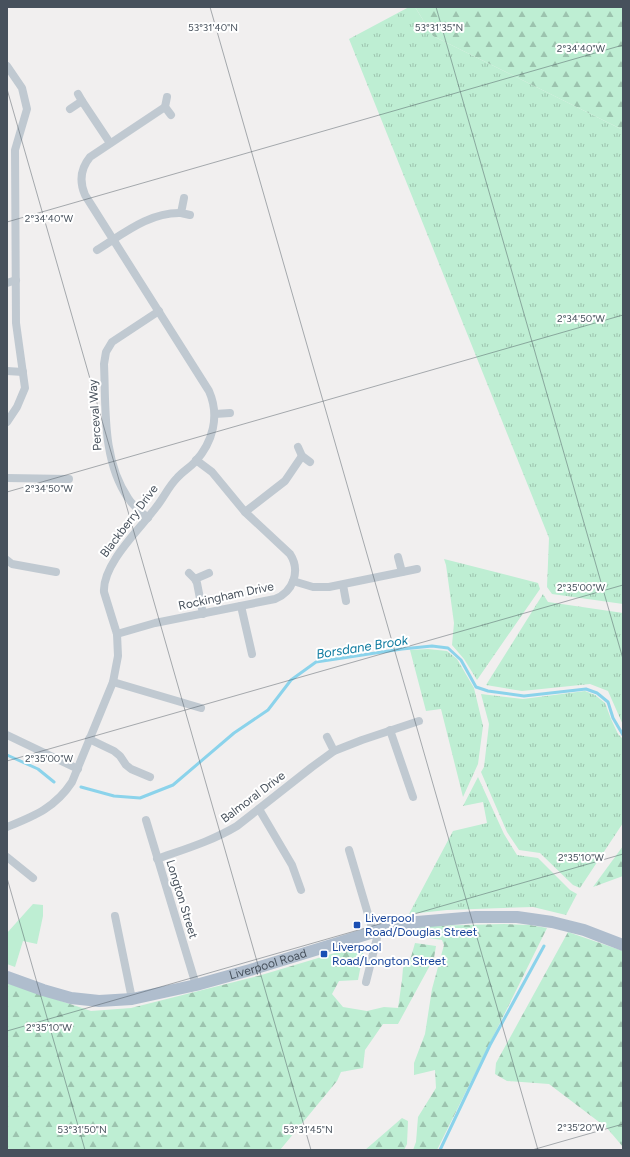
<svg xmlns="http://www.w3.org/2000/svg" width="630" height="1157" viewBox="0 0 630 1157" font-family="Figtree,sans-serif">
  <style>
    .grass { fill: url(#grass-tufts) }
    .forest { fill: url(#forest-firs) }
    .garden { fill: #beeed3 }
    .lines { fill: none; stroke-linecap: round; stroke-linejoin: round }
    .stream { stroke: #8bd3eb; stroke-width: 3 }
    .street { stroke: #c0c9d1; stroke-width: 8 }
    .primary { stroke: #afbdcd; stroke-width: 12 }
    .ticks { fill: none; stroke: #47515c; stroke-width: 1; stroke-opacity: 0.45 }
    .transit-dot { fill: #1a4fb4; stroke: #fff; stroke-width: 1.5 }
    .labels { text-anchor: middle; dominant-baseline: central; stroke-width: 4; stroke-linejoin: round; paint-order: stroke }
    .street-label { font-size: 12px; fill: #47515c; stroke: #fff }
    .transit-label { font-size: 12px; fill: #164399; stroke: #fff; text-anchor: start }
    .water-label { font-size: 13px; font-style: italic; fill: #0e7ba0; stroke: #fff }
    .ticks-label { font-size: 10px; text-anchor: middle; fill: #47515c; stroke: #fff; stroke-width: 4; stroke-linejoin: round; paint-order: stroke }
  </style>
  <defs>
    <pattern id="grass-tufts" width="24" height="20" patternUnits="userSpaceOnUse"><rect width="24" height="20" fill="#beeed3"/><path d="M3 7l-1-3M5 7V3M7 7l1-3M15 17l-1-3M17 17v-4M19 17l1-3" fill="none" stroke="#9cc3ae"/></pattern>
    <pattern id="forest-firs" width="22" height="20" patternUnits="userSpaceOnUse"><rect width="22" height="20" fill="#beeed3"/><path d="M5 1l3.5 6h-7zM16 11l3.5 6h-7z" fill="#9cc3ae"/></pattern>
  </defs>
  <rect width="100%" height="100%" fill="#f1efef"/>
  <!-- grass -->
  <g class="grass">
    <polygon points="409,7 415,7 433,36 623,130 623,604 552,594 547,587 549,538 349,39"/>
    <polygon points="444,559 538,583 540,589 477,680 464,659 452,645 454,623 446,565"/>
    <polygon points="543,594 548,602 623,613 623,725 608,691 590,684 522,691 486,685"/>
    <polygon points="428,649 447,651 457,659 474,688 483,726 478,764 463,797 441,709 426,711 410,650"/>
    <polygon points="585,691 595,695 605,703 611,719 618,734 623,739 623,823 580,888 573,885 540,853 519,850 507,832 481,772 484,767 489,724 481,694 523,699"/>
    <polygon points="478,777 504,834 517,855 538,858 570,890 577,894 566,915 533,907 447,910 409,914 453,831 487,823 483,802 463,806"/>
  </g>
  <!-- forest -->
  <g class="forest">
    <polygon points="415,7 623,7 623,130 433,36"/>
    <polygon points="623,846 623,876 593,887"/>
    <polygon points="504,924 530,925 547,928 437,1150 413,1150 416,1142 418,1117 436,1088 435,1070 414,1075 414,1063 425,1034 432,989 444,945 442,940 410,935 409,929 428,926"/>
    <polygon points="568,932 623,951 623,1147 607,1128 549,1084 507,1081 495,1074 496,1063"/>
    <polygon points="415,943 436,946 434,958 398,1024 383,1024 365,1050 363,1068 341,1072 337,1081 280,1150 7,1150 7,983 91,1011 131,1008 258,976 365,944 358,980 339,981 332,994 343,1007 367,1011 384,1007 398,1008 402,980 403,968 411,957"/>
    <polygon points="402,1118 408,1121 407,1144 404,1150 365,1150"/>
  </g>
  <!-- garden -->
  <polygon class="garden" points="33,904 43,905 43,916 37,944 23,941 15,967 7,964 7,933"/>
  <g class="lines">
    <!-- stream -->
    <g class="stream">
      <polyline points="7,755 38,769 54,782"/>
      <polyline points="81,787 114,796 140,798 173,785 234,733 268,710 291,680 316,662 402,649 432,646 448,648 461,660 476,687 488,691 524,696 586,689 597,693 608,702 613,718 623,735"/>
      <polyline points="440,1150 490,1045 544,946"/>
    </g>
    <!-- street -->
    <g class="street">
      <polyline points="7,66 22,88 27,109 15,150 16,323 25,388 17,407 7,422"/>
      <polyline points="78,94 82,101"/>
      <polyline points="167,97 165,107 171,115"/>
      <polyline points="70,109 82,101 110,143"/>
      <polyline points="184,198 181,213 190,215"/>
      <path d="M 97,250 C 123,234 149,212 181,213"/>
      <polyline points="7,283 16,280"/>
      <polyline points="7,371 23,372"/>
      <polyline points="215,414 230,413"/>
      <polyline points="298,447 302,456 310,462"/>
      <polyline points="7,478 69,479"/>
      <polyline points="245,512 285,481 302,456"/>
      <path d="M 148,518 C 141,512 133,506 128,498 C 102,460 106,408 104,364 L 106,352 L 112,342 L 159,311"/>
      <polyline points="398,557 402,572"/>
      <polyline points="7,560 12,564 56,572"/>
      <polyline points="189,573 195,579 197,583 203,614"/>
      <polyline points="195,579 209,573"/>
      <polyline points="293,581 313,587 329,587 417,569"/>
      <polyline points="343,585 346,601"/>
      <polyline points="241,606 252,654"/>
      <path d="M 117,634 L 155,623 L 275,599 C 293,592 301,571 290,554 L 245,512 L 212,472 L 196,460"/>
      <polyline points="113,682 201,708"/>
      <polyline points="390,730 413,797"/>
      <polyline points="7,735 78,769"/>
      <polyline points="327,737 334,751"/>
      <polyline points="89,739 114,751 120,756 126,765 131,769 150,777"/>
      <polyline points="259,809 292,865 301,890"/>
      <polyline points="146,820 196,985"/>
      <path d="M 7,827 C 34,816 55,808 72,782 L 113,682 L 118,656 L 117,634 L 104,592 C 102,564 141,528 157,506 C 164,497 169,486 177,478 C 182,472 189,468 195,462 C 213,442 220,416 209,391 L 85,195 C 79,181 81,168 90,157 L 165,107"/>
      <polyline points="349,850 373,931"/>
      <polyline points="7,857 33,878"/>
      <path d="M 157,859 C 185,849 212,841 237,826 L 312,767 L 334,751 L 362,740 L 419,721"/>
      <polyline points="115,916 132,999"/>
      <polyline points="366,982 379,930"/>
    </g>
    <!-- primary -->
    <path class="primary" id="s1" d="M 7,977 L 43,990 L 71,998 L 99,1001 L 132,999 L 196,985 L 250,970 L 390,927 L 417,922 L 476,917 L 517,917 L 552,922 L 584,930 L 623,945"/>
  </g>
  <!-- ticks -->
  <path class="ticks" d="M 210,7 L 538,1150M 436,7 L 623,659M 7,89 L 311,1150M 7,222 L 623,45M 7,492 L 623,315M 7,761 L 623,585M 7,878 L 85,1150M 7,1031 L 623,854M 532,1150 L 623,1124"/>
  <!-- markers -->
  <g class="transit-dot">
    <rect x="353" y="921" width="8" height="8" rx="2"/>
    <rect x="320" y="950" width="8" height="8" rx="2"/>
  </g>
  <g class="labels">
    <!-- street labels -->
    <g class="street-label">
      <text transform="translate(95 415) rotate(-94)">Perceval Way</text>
      <text transform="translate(129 521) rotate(-53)">Blackberry Drive</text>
      <text transform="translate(226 596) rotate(-12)">Rockingham Drive</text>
      <text transform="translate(253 797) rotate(-37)">Balmoral Drive</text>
      <text transform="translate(182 899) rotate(73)">Longton Street</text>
      <text stroke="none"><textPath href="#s1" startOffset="269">Liverpool Road</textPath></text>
    </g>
    <!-- transit labels -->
    <g class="transit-label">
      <text x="365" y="918">Liverpool<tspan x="365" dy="14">Road/Douglas Street</tspan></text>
      <text x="332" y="947">Liverpool<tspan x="332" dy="14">Road/Longton Street</tspan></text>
    </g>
    <!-- water labels -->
    <g class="water-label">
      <text transform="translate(362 647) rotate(-9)">Borsdane Brook</text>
    </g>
  </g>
  <g class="ticks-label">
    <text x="213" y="31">53°31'40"N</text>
    <text x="439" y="31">53°31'35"N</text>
    <text x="581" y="52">2°34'40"W</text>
    <text x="49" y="222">2°34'40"W</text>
    <text x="581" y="322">2°34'50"W</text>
    <text x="49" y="492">2°34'50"W</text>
    <text x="581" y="591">2°35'00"W</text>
    <text x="49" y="762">2°35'00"W</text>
    <text x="581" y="861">2°35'10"W</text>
    <text x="49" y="1031">2°35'10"W</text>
    <text x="581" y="1131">2°35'20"W</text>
    <text x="82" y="1133">53°31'50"N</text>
    <text x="308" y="1133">53°31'45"N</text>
  </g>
  <!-- border -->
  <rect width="630" height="1157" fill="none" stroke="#47515c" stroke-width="16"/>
</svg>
